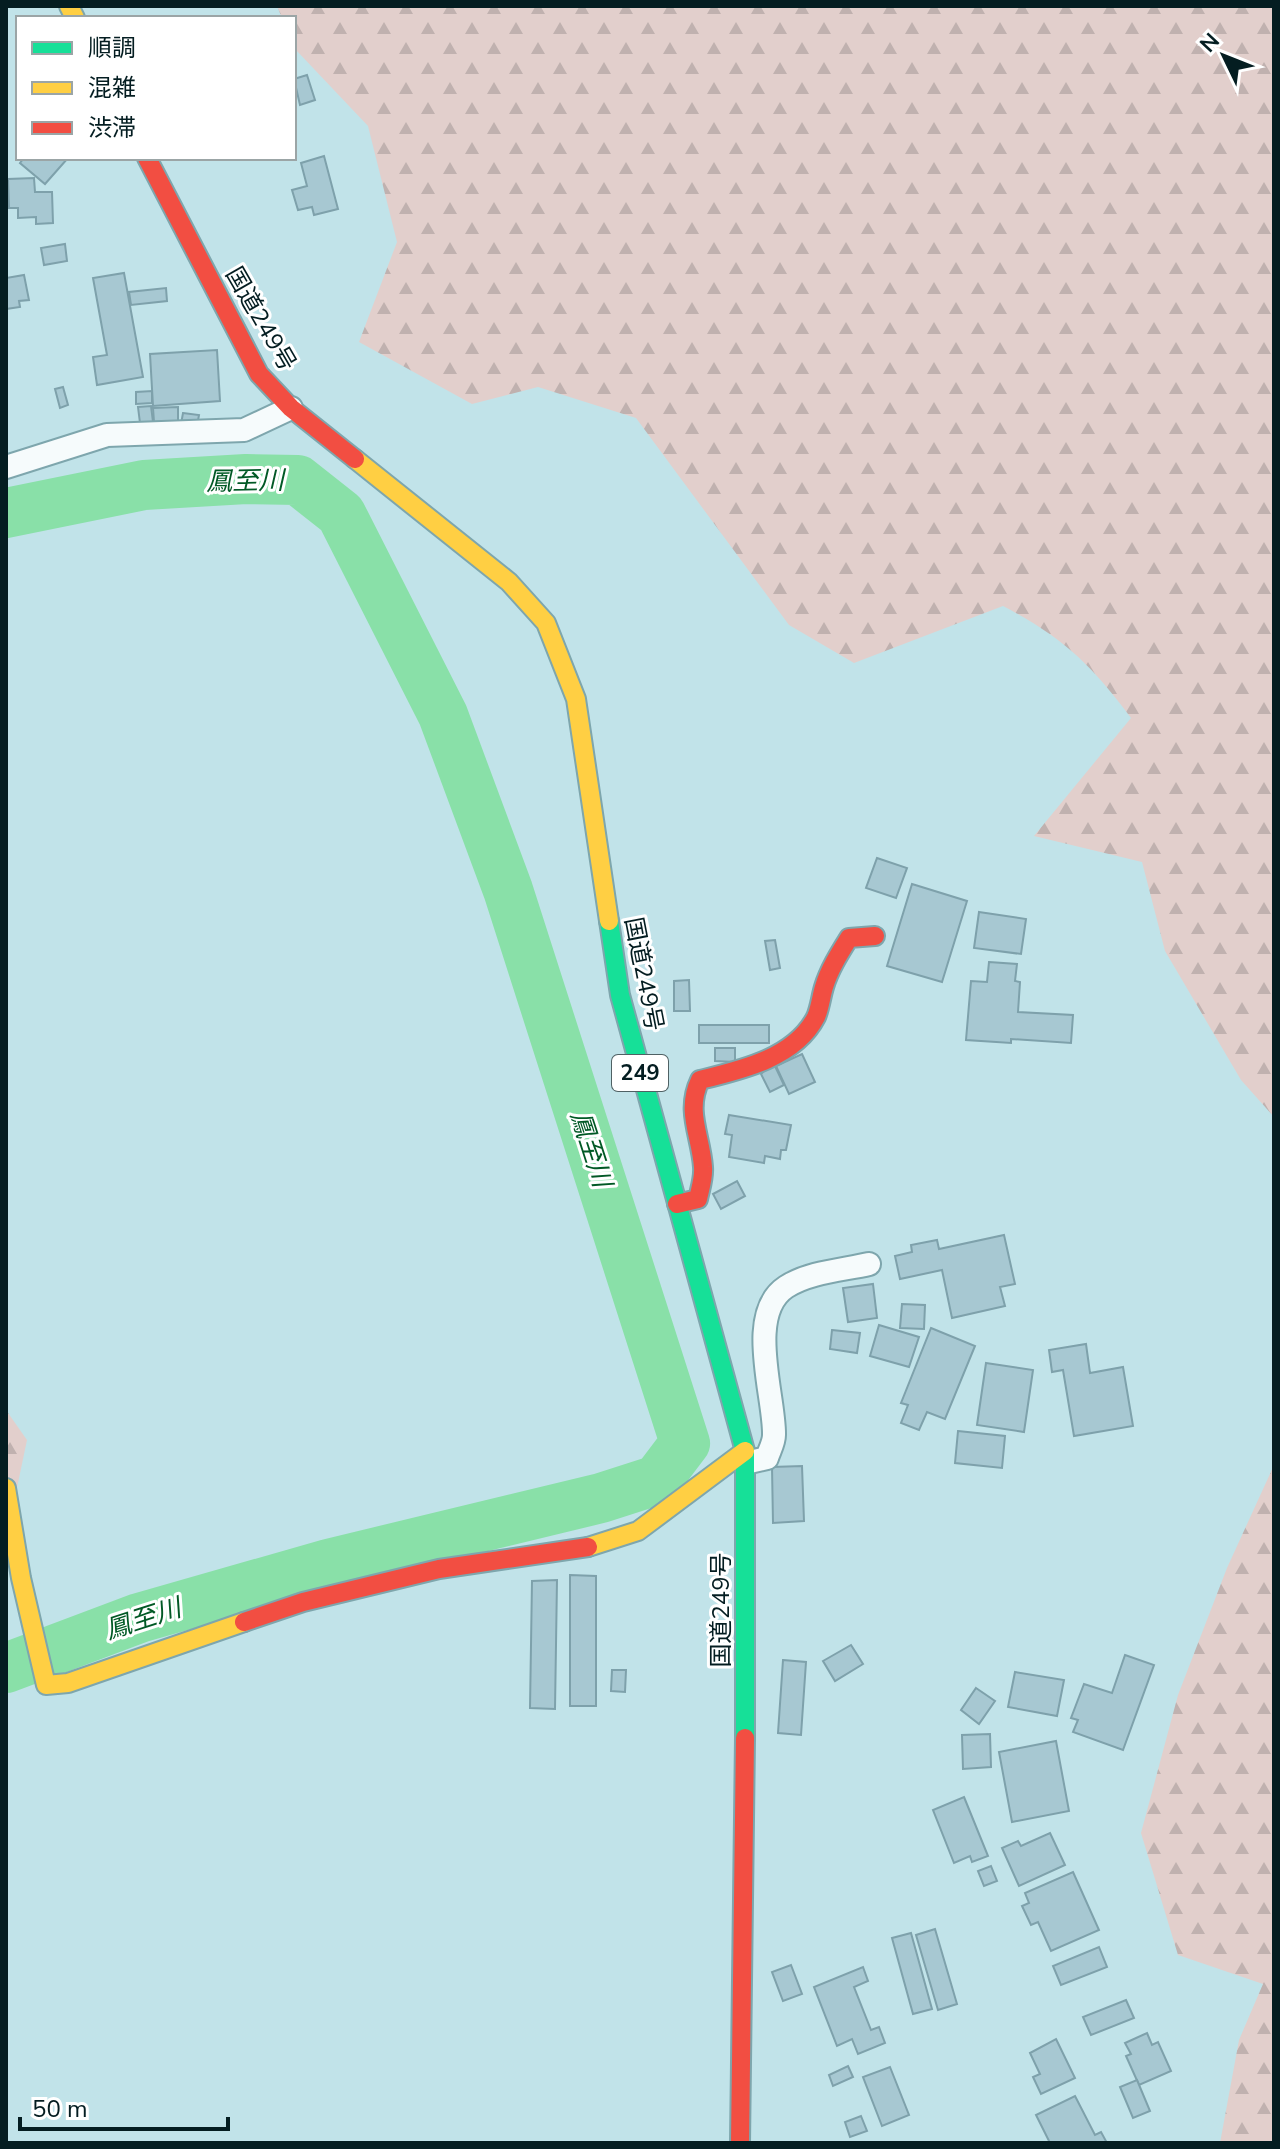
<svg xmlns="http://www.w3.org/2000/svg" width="1280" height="2149" viewBox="0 0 1280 2149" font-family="'Nunito Sans','Noto Sans JP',sans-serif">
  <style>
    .forest { fill: url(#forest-firs) }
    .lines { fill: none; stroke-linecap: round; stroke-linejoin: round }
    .river { stroke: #89e0a8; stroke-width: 50 }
    .building { fill: #a7c8d2; stroke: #7ea1ab; stroke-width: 2 }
    .street-casing { stroke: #7ea6ad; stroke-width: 26 }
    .fast-casing { stroke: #7ea6ad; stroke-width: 22 }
    .slow-casing { stroke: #7ea6ad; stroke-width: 22 }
    .jam-casing { stroke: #7ea6ad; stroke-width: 22 }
    .street { stroke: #f6fbfc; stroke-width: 22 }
    .fast { stroke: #16e098; stroke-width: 18 }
    .slow { stroke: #ffcf43; stroke-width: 18 }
    .jam { stroke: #f24e42; stroke-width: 18 }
    .labels { text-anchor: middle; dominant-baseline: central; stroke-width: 6; stroke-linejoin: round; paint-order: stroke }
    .shield { fill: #fff; stroke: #4f6164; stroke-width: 2 }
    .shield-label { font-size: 22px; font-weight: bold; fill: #041d21 }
    .street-label { font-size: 24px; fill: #041d21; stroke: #fff }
    .water-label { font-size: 26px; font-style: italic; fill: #015925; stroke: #fff }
  </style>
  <defs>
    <pattern id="forest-firs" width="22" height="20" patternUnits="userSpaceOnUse" patternTransform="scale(2)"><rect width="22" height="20" fill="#e2cfcc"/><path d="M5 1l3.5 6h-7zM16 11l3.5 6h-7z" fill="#c0b1af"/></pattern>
  </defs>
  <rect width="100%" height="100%" fill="#c1e3e9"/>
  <!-- forest -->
  <g class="forest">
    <path d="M 277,6 L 1274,6 L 1274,1117 L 1241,1080 L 1165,951 L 1142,862 L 1034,836 L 1131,718 C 1091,664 1062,637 1003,606 L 854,663 L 789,625 L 636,418 L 538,387 L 472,404 L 359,342 L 397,242 L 368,126 L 296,50 L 294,18 L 282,18 Z"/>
    <polygon points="6,1410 27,1440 6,1540"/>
    <polygon points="1274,1465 1274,2143 1220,2143 1239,2040 1263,1984 1178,1955 1141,1833 1178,1695 1227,1568"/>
  </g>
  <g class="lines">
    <!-- river -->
    <polyline class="river" points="6,513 144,485 246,479 298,480 341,514 443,715 508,890 685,1443 657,1480 601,1498 328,1564 139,1618 6,1668"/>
  </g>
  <!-- building -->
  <g class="building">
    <polygon points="307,75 315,100 300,105 294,79"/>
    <polygon points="324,156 338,209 314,215 312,207 298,210 292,190 307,186 301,163"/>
    <polygon points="24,158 68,158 45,184 20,163"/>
    <polygon points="34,178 35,192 52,192 53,223 36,224 36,217 18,218 18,208 9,208 8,179"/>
    <polygon points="65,244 67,261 44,265 41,248"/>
    <polygon points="124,273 143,377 97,385 93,357 107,355 93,278"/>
    <polygon points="24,275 29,300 19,301 20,307 6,309 6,278"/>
    <polygon points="166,288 167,301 131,305 129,292"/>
    <polygon points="217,350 220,401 153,406 150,354"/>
    <polygon points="63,387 68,405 60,408 55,389"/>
    <polygon points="152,391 152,403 136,404 136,392"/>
    <polygon points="151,406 153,422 140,423 138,407"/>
    <polygon points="178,407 178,421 154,422 153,408"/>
    <polygon points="183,413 199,415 197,426 181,424"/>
    <polygon points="877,858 907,868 896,898 866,888"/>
    <polygon points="912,884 967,901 942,982 887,966"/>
    <polygon points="979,912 1026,919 1021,954 974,948"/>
    <polygon points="775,940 780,968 770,970 765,941"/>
    <polygon points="989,962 1017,964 1015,981 1020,982 1018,1012 1073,1015 1071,1043 1011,1039 1011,1043 966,1040 971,981 987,982"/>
    <polygon points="689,980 690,1011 674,1011 674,981"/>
    <rect x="699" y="1025" width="70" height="18"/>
    <polygon points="715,1048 735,1048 735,1062 715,1061"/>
    <polygon points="802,1054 815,1082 789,1094 776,1066"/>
    <polygon points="773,1062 784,1085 770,1092 761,1074"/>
    <polygon points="729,1115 791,1125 786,1150 781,1150 780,1159 765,1156 764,1163 729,1157 732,1135 725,1134"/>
    <polygon points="737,1181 745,1196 721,1209 713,1194"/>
    <polygon points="1004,1235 1015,1284 1000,1287 1005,1306 952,1318 942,1270 900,1279 895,1256 912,1252 911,1245 937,1240 939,1249"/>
    <polygon points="873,1284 877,1318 848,1322 843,1288"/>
    <polygon points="902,1304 925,1305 924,1329 900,1328"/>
    <polygon points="879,1325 919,1337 909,1367 870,1356"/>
    <polygon points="931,1328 975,1346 945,1419 927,1412 919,1430 901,1423 908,1405 901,1403"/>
    <polygon points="832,1330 860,1333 857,1353 830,1349"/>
    <polygon points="1086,1344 1090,1373 1123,1367 1133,1426 1074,1436 1063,1370 1052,1372 1049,1350"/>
    <polygon points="986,1363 1033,1370 1024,1432 977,1425"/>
    <polygon points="958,1431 1005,1436 1002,1468 955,1463"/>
    <polygon points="802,1466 804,1521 773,1523 772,1467"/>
    <polygon points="570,1575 596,1576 596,1706 570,1706"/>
    <polygon points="557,1580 555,1709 530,1708 532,1581"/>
    <polygon points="851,1645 863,1664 835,1681 823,1661"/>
    <polygon points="1125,1655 1154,1665 1123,1750 1073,1732 1078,1720 1071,1718 1084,1684 1112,1693"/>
    <polygon points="783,1660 806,1662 801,1735 778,1733"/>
    <polygon points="612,1670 626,1670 625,1692 611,1691"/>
    <polygon points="1015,1672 1064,1680 1057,1716 1008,1707"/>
    <polygon points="976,1688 995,1701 979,1724 961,1710"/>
    <polygon points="990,1734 991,1767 963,1769 962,1735"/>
    <polygon points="1056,1741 1069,1811 1012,1822 999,1752"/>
    <polygon points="964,1797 988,1856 972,1862 970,1856 954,1863 933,1810"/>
    <polygon points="1050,1833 1065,1865 1019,1886 1002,1848 1018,1841 1021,1846"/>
    <polygon points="991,1866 997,1881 984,1886 978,1871"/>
    <polygon points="1073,1872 1099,1930 1051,1951 1038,1922 1031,1925 1022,1906 1029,1903 1025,1893"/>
    <polygon points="935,1929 957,2004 938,2010 916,1935"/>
    <polygon points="911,1933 932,2009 913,2014 892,1938"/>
    <polygon points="1099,1947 1107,1967 1061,1985 1053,1966"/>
    <polygon points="791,1965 802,1994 783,2001 772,1972"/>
    <polygon points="863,1967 868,1981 854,1987 871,2030 879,2027 885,2043 858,2054 852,2039 837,2046 814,1987"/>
    <polygon points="1126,2000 1134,2018 1091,2035 1083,2017"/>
    <polygon points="1147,2033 1152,2045 1158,2042 1171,2071 1139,2085 1126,2056 1131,2054 1125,2043"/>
    <polygon points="1056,2039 1075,2078 1041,2094 1033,2077 1040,2074 1030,2053"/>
    <polygon points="848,2066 853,2077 833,2086 829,2075"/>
    <polygon points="890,2067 909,2115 882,2126 863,2077"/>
    <polygon points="1137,2080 1150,2111 1133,2118 1120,2087"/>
    <polygon points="1075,2096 1095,2135 1101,2132 1107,2143 1050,2143 1036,2115"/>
    <polygon points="861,2116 867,2131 850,2137 845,2122"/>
  </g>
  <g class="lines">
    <defs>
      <g id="street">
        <polyline points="6,467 107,435 244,430 291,408"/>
        <path d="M 745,1463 L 767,1458 C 769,1451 774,1443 774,1435 C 775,1397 745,1314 786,1287 C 809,1272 843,1270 869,1264"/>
      </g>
      <polyline id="fast" points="609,921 620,995 745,1451 745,1738"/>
      <g id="slow">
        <polyline points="69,6 75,18"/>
        <polyline points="355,459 509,582 546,623 576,699 609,921"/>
        <polyline points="6,1488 21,1578 46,1685 68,1683 244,1622"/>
        <polyline points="588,1547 638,1531 745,1451"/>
      </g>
      <g id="jam">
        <polyline points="147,158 259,374 291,408 355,459"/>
        <path d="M 677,1204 L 698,1199 C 700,1189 704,1178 703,1167 C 701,1136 685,1111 700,1080 C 741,1070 795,1058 816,1017 C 820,1008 821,997 824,987 C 829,970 839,954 849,938 L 875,936"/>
        <polyline points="244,1622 303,1602 439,1569 588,1547"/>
        <polyline points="740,2143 745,1738"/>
      </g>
    </defs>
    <!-- street casing -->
    <use href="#street" class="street-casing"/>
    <!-- fast casing -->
    <use href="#fast" class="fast-casing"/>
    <!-- slow casing -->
    <use href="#slow" class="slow-casing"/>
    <!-- jam casing -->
    <use href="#jam" class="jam-casing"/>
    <!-- street -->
    <use href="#street" class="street"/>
    <!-- fast -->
    <use href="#fast" class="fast"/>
    <!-- slow -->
    <use href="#slow" class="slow"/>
    <!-- jam -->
    <use href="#jam" class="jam"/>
  </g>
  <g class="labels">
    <!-- shield labels -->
    <rect class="shield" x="612" y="1055" width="56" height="36" rx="6"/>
    <g class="shield-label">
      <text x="640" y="1073">249</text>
    </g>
    <!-- street labels -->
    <g class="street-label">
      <text transform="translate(261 319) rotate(60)">国道249号</text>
      <text transform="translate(644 974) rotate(79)">国道249号</text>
      <text transform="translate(721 1610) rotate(-90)">国道249号</text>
    </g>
    <!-- water labels -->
    <g class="water-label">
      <text transform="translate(245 481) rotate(-1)">鳳至川</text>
      <text transform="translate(591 1149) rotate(72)">鳳至川</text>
      <text transform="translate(143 1619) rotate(-18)">鳳至川</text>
    </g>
  </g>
  <!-- border -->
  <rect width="1280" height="2149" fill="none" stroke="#041d21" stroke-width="16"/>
  <!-- legend -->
  <rect x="16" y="16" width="280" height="144" fill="#ffffff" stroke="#9ba5a6" stroke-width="2"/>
  <rect x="32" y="42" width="40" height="12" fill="#16e098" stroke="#9ba5a6" stroke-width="2"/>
  <text x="88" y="56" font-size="24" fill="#041d21">順調</text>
  <rect x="32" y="82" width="40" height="12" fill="#ffcf43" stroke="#9ba5a6" stroke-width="2"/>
  <text x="88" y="96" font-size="24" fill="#041d21">混雑</text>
  <rect x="32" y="122" width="40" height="12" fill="#f24e42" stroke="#9ba5a6" stroke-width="2"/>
  <text x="88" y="136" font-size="24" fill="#041d21">渋滞</text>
  <!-- north arrow -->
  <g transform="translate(1224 56) rotate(313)" stroke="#ffffff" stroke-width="6" paint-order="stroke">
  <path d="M0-6L14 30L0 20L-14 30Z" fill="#041d21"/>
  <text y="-12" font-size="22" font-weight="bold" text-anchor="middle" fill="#041d21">N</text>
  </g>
  <!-- scale -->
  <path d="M20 2117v12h208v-12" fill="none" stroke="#041d21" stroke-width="4"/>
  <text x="32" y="2117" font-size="24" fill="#041d21" stroke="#ffffff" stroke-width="6" paint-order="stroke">50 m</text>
</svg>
